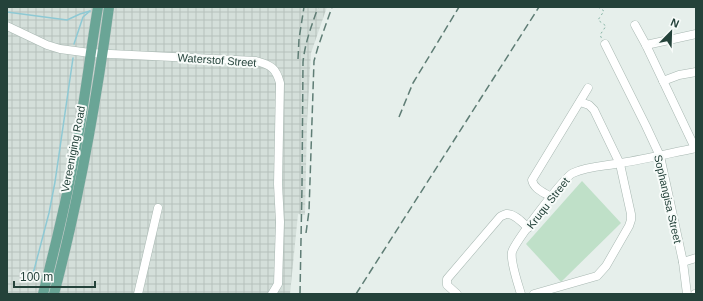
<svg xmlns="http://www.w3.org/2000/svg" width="703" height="301" viewBox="0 0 703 301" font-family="Arial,sans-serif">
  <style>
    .industrial { fill: url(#industrial-grid) }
    .garden { fill: #bfe0c8 }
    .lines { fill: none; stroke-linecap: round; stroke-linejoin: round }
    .stream { stroke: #8ec9d4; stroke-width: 1.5 }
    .minor-casing { stroke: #a8b8b2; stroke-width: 9 }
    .major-casing { stroke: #c2cac8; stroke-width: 11 }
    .path { stroke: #86b3a5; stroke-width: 1; stroke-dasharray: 2 3; stroke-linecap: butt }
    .minor { stroke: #fff; stroke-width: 8 }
    .major { stroke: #6aa596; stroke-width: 10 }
    .rail { stroke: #5f7d75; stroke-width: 1.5; stroke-dasharray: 8 4; stroke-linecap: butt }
    .labels { text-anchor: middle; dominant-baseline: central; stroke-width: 4; stroke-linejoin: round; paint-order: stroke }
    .street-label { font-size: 11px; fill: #24423a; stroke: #f7fbf9 }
  </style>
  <defs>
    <pattern id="industrial-grid" width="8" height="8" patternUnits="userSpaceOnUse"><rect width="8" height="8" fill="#d4dfda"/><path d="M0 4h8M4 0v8" fill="none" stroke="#b6c1bc"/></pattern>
  </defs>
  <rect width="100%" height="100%" fill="#e6efeb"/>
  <!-- industrial -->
  <polygon class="industrial" points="7,7 327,7 311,53 307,123 305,215 298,214 290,294 7,294"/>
  <!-- garden -->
  <polygon class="garden" points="582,181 621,223 561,282 526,244"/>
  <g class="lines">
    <!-- stream -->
    <g class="stream">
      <polyline points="7,12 67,20 80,14 90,11"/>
      <polyline points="74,44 83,17 90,11"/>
      <polyline points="33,274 49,213 55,182 73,58"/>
    </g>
    <defs>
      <g id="minor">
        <polyline points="635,25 646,45 695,148"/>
        <path d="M 7,26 L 47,45 L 60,49 L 90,53 L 256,61 C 271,65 276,68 280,83 L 278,184 L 280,222 L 278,284 L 272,294"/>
        <polyline points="605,44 646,126 660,156 683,262 687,294"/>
        <polyline points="646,45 696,34"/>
        <polyline points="663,81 679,75 696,72"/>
        <path d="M 551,197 C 543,192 534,189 532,180 L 588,88"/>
        <polyline points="683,262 696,258"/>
        <polyline points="138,294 158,208"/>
        <path d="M 457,294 L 447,285 L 447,279 L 500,217 C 501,216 504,215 506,214 C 514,213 523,223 528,228"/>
        <path d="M 521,294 C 518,284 510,261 512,252 C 515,242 564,177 573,173 C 588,166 606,166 621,163 C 646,159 671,153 696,148"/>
        <polyline points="534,294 597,276 606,266 629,226 631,220 631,214 620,164 594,110 589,105 580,102"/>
        <polyline points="695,294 696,294"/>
      </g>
      <g id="major">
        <path d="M 43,294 C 57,240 70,185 79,131 C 86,90 91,48 98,7"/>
        <path d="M 54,294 C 79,200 96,104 109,7"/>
      </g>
    </defs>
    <!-- minor casing -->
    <use href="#minor" class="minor-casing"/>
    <!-- major casing -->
    <use href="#major" class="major-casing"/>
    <!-- path -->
    <g class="path">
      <polyline points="563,7 563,8"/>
      <polyline points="598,7 604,11 598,20 606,26 600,35 602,39"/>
    </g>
    <!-- minor -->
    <use href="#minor" class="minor"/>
    <!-- major -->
    <use href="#major" class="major"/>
    <!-- rail -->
    <g class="rail">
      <polyline points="298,59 299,39 304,7"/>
      <polyline points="399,117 413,83 459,7"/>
      <polyline points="306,233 309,211 314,61 318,47 332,7"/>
      <path d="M 300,294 L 302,186 L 303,62 C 305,42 312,25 318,7"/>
      <polyline points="356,294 539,7"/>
    </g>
  </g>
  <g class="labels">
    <!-- street labels -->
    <g class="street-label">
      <text transform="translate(217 60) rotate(4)">Waterstof Street</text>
      <text transform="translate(73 149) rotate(-79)">Vereeniging Road</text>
      <text transform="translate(668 199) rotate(77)">Sophangisa Street</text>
      <text transform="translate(548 203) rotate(-52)">Kruqu Street</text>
    </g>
  </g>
  <!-- border -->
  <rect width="703" height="301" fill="none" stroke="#24423a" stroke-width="16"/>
  <!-- north arrow -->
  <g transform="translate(671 32) rotate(23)" stroke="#f7fbf9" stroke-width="3" paint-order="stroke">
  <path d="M0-3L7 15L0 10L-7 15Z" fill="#24423a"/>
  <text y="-6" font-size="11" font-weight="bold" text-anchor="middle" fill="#24423a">N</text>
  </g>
  <!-- scale -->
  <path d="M14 281v6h81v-6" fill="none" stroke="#24423a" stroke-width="2"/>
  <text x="20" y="281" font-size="12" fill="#24423a" stroke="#f7fbf9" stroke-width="3" paint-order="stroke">100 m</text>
</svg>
